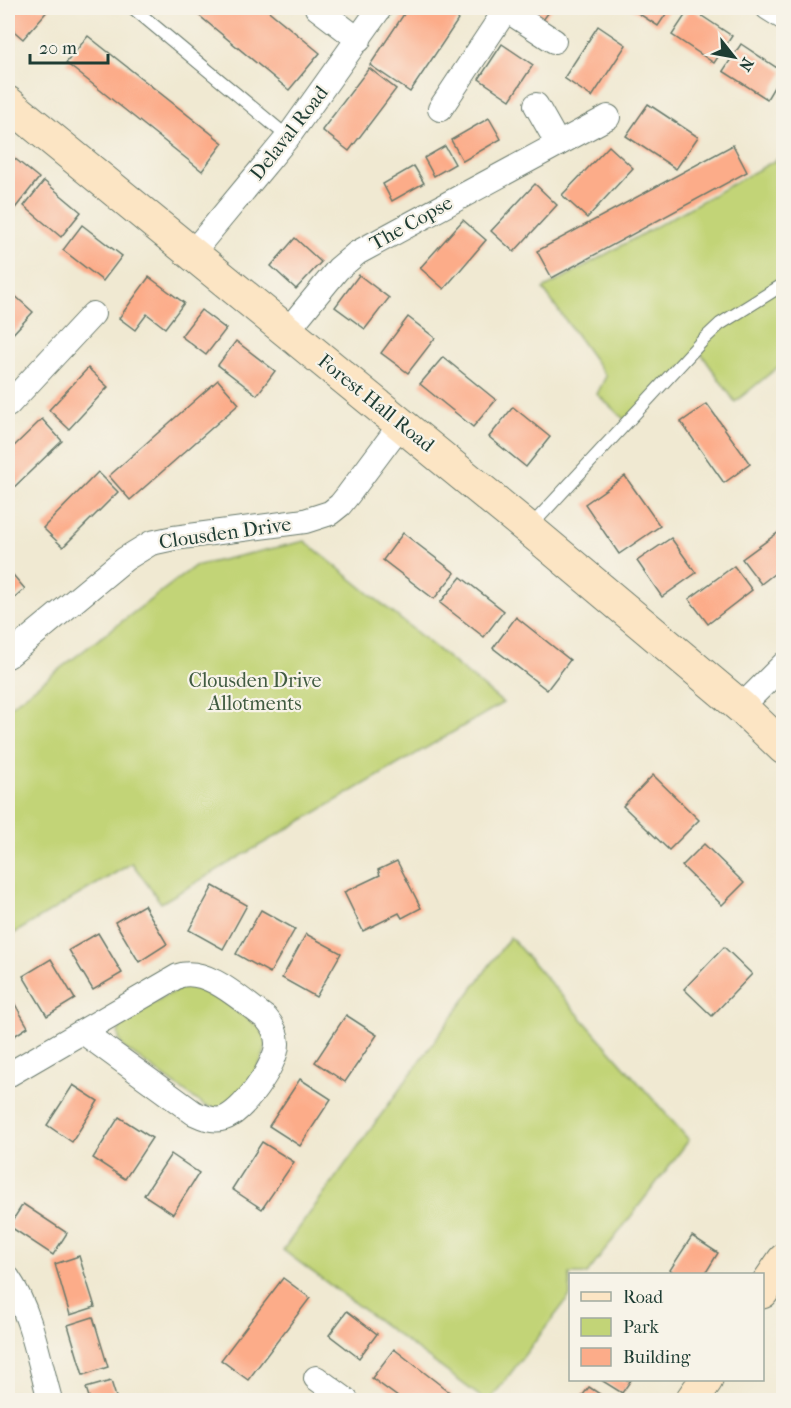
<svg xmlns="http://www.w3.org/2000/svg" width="791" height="1408" viewBox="0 0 791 1408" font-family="'IM FELL French Canon',serif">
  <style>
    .green { fill: #c2d477; stroke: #708856; stroke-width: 1.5 }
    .building { fill: #fcac89 }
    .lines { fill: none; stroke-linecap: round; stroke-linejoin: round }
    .lane-casing { stroke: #68796b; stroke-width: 14 }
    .street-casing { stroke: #68796b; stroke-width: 26 }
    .secondary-casing { stroke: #68796b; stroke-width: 35 }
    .lane { stroke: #fff; stroke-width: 12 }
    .street { stroke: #fff; stroke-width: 24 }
    .secondary { stroke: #fce5c4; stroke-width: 33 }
    .labels { text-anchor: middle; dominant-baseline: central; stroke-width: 4.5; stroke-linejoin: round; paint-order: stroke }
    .street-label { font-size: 20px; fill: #1f3d34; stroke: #f7f3e8 }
    .park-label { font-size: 20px; fill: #405b41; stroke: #f7f3e8 }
  </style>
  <rect width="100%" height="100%" fill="#f7f3e8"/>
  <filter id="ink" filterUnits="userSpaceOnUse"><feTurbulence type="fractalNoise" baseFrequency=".0167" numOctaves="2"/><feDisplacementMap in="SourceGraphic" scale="12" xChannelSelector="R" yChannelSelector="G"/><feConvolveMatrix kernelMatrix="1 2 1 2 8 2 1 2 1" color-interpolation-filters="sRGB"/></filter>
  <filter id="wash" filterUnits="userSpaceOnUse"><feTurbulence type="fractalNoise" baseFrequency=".008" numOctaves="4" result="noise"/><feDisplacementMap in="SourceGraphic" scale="24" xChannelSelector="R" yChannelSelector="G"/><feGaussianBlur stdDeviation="1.35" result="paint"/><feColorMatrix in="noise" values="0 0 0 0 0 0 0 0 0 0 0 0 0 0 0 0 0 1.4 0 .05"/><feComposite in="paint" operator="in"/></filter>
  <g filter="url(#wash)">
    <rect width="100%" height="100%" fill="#f0e9d2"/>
    <!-- green -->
    <g class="green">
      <polygon points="783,156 783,363 735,402 700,352 626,421 597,394 606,376 543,289"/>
      <polygon points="305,541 503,703 161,903 132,863 8,937 8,708 195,566"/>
      <polygon points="510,937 689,1140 587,1274 570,1274 570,1296 490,1400 485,1400 283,1250"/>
      <path d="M 187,984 L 209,990 L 259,1027 C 263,1032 267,1038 266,1044 C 266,1061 237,1105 219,1108 C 215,1109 209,1107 205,1106 L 123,1047 C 115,1034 118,1026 128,1017 Z"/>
    </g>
    <g id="blocks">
      <!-- building -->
      <g class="building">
        <polygon points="8,8 50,8 23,39 8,26"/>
        <polygon points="190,8 265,8 320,53 289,90"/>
        <polygon points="408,8 466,8 410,92 370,65"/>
        <polygon points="531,8 552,8 543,20 529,10"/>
        <polygon points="630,8 670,8 658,26"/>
        <polygon points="690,8 732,36 714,63 672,35"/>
        <polygon points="598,26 626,45 592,97 564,78"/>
        <polygon points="88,36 223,143 202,171 66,63"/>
        <polygon points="502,44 533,65 510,100 479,79"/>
        <polygon points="741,44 783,72 767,99 723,71"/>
        <polygon points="369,68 396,89 349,151 322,130"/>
        <polygon points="648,104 698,137 676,169 626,136"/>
        <polygon points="489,118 501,139 463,161 451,140"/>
        <polygon points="733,145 747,172 552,278 537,251"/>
        <polygon points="445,146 455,164 434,176 424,158"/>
        <polygon points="609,146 633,168 587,218 562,195"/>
        <polygon points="8,153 39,178 8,217"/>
        <polygon points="414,166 424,183 392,201 383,184"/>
        <polygon points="44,181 81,212 61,237 24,206"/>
        <polygon points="535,184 557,205 514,252 491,231"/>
        <polygon points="463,220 486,240 444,289 420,268"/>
        <polygon points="82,225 122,256 103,281 63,250"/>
        <polygon points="295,238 321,262 296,289 271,266"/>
        <polygon points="359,275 389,298 365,329 335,307"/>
        <polygon points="149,277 184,303 165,328 147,314 135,330 119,318"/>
        <polygon points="12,293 33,312 8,339 8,298"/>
        <polygon points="201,310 226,329 206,355 181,336"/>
        <polygon points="408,317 435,338 408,373 381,353"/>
        <polygon points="236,341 275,371 257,395 218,365"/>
        <polygon points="443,357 496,400 473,427 420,384"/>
        <polygon points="88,368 108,387 69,429 49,410"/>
        <polygon points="218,380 239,404 130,500 109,476"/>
        <polygon points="707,404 750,464 724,483 681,422"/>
        <polygon points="513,407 550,437 526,467 489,437"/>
        <polygon points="42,419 62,441 8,493 8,452"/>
        <polygon points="98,472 118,492 63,547 43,528"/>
        <polygon points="625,476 660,526 619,554 585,504"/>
        <polygon points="783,529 783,567 761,584 742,559"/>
        <polygon points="403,533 455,573 434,599 383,560"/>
        <polygon points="671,538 696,573 662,597 637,561"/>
        <polygon points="734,566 752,590 708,624 689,599"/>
        <polygon points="8,569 25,589 8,604"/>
        <polygon points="461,577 504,611 484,637 440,603"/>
        <polygon points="516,617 570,660 547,690 493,648"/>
        <polygon points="653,775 699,820 669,850 623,806"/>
        <polygon points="704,844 744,883 722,905 682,866"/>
        <polygon points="397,861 421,908 402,918 399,913 363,931 344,892 380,875 378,870"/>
        <polygon points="213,886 247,905 223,949 189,930"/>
        <polygon points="144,905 167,944 139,962 115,922"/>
        <polygon points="261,910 295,929 270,973 236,954"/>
        <polygon points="98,933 122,973 93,990 69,950"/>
        <polygon points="306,934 341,953 316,997 282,978"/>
        <polygon points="724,947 752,974 712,1016 684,989"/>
        <polygon points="51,959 75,999 47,1016 23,976"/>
        <polygon points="8,992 28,1027 8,1040"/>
        <polygon points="346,1015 377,1035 345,1082 315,1062"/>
        <polygon points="300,1079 331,1099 300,1146 269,1126"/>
        <polygon points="73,1085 98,1101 72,1142 47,1125"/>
        <polygon points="119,1117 152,1138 125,1179 93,1158"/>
        <polygon points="262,1142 294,1162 262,1209 232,1189"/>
        <polygon points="171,1154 199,1173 173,1214 144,1195"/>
        <polygon points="23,1204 67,1233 53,1255 9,1226"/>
        <polygon points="692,1236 718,1253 705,1274 676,1274 670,1270"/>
        <polygon points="79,1256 95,1307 70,1315 55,1264"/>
        <polygon points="283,1278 310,1298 248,1380 221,1360"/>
        <polygon points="347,1311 377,1334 359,1358 329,1335"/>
        <polygon points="93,1317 108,1367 83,1375 68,1325"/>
        <polygon points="394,1349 452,1394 447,1400 402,1400 372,1378"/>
        <polygon points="601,1380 631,1380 622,1393"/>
        <polygon points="111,1381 117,1400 90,1400 86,1388"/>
        <polygon points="589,1387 609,1400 579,1400"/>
      </g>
    </g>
  </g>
  <g filter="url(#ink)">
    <use href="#blocks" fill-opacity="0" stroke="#68796b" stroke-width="1.5"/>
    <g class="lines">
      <defs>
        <g id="lane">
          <polyline points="133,8 288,137"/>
          <polyline points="530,527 703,340 720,324 784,284"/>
        </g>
        <g id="street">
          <polyline points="317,8 359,40"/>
          <polyline points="768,8 784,18"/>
          <polyline points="505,9 554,41"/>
          <polyline points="536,105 558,144"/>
          <polyline points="440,109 507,8"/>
          <polyline points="192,253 288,137 380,8"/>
          <polyline points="287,331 338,269 357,253 608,117"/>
          <polyline points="8,405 93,314"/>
          <polyline points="8,656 125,559 151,543 174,538 305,521 330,513 340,505 348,495 401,424"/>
          <polyline points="741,707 784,664"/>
          <path d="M 8,1075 L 178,976 C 207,966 243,1002 266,1018 C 273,1026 277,1033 277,1043 C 278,1063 241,1116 221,1119 C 212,1121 203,1117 194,1113 L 83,1032"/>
          <path d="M 8,1278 C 31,1311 39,1361 50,1400"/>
          <polyline points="316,1378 346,1400"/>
        </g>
        <g id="secondary">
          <polyline points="8,103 529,529 741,707 784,748"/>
          <polyline points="762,1292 784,1260"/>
          <polyline points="692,1400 706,1380"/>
        </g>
      </defs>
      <!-- lane casing -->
      <use href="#lane" class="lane-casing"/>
      <!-- street casing -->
      <use href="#street" class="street-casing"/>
      <!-- secondary casing -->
      <use href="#secondary" class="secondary-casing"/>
      <!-- lane -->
      <use href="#lane" class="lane"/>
      <!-- street -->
      <use href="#street" class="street"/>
      <!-- secondary -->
      <use href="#secondary" class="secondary"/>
    </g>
  </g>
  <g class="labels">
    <!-- street labels -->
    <g class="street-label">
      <text transform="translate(289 133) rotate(-52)">Delaval Road</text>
      <text transform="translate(411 223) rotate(-29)">The Copse</text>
      <text transform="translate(376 403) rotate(39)">Forest Hall Road</text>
      <text transform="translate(225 533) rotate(-8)">Clousden Drive</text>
    </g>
    <!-- park labels -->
    <g class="park-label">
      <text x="255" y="680">Clousden Drive<tspan x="255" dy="23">Allotments</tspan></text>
    </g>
  </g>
  <!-- margin -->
  <rect width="791" height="1408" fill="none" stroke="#f7f3e8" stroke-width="30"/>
  <!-- legend -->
  <rect x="569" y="1273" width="195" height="108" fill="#f7f3e8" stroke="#a1aaa0" stroke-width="1.5"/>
  <rect x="581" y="1292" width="30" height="9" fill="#fce5c4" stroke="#a1aaa0" stroke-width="1.5"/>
  <text x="623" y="1303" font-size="18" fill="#1f3d34">Road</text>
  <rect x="581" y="1318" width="30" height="18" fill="#c2d477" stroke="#a1aaa0" stroke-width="1.5"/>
  <text x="623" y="1333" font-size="18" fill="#1f3d34">Park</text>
  <rect x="581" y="1348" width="30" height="18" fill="#fcac89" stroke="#a1aaa0" stroke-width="1.5"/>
  <text x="623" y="1363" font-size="18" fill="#1f3d34">Building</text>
  <!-- north arrow -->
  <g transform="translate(734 57) rotate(121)" stroke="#f7f3e8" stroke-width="4.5" paint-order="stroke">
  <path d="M0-4.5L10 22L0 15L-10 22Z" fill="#1f3d34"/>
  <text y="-9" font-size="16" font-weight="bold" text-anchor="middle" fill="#1f3d34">N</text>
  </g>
  <!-- scale -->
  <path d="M30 54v9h78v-9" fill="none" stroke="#1f3d34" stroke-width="3"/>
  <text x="39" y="54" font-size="18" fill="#1f3d34" stroke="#f7f3e8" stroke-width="4.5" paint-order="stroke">20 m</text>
</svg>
